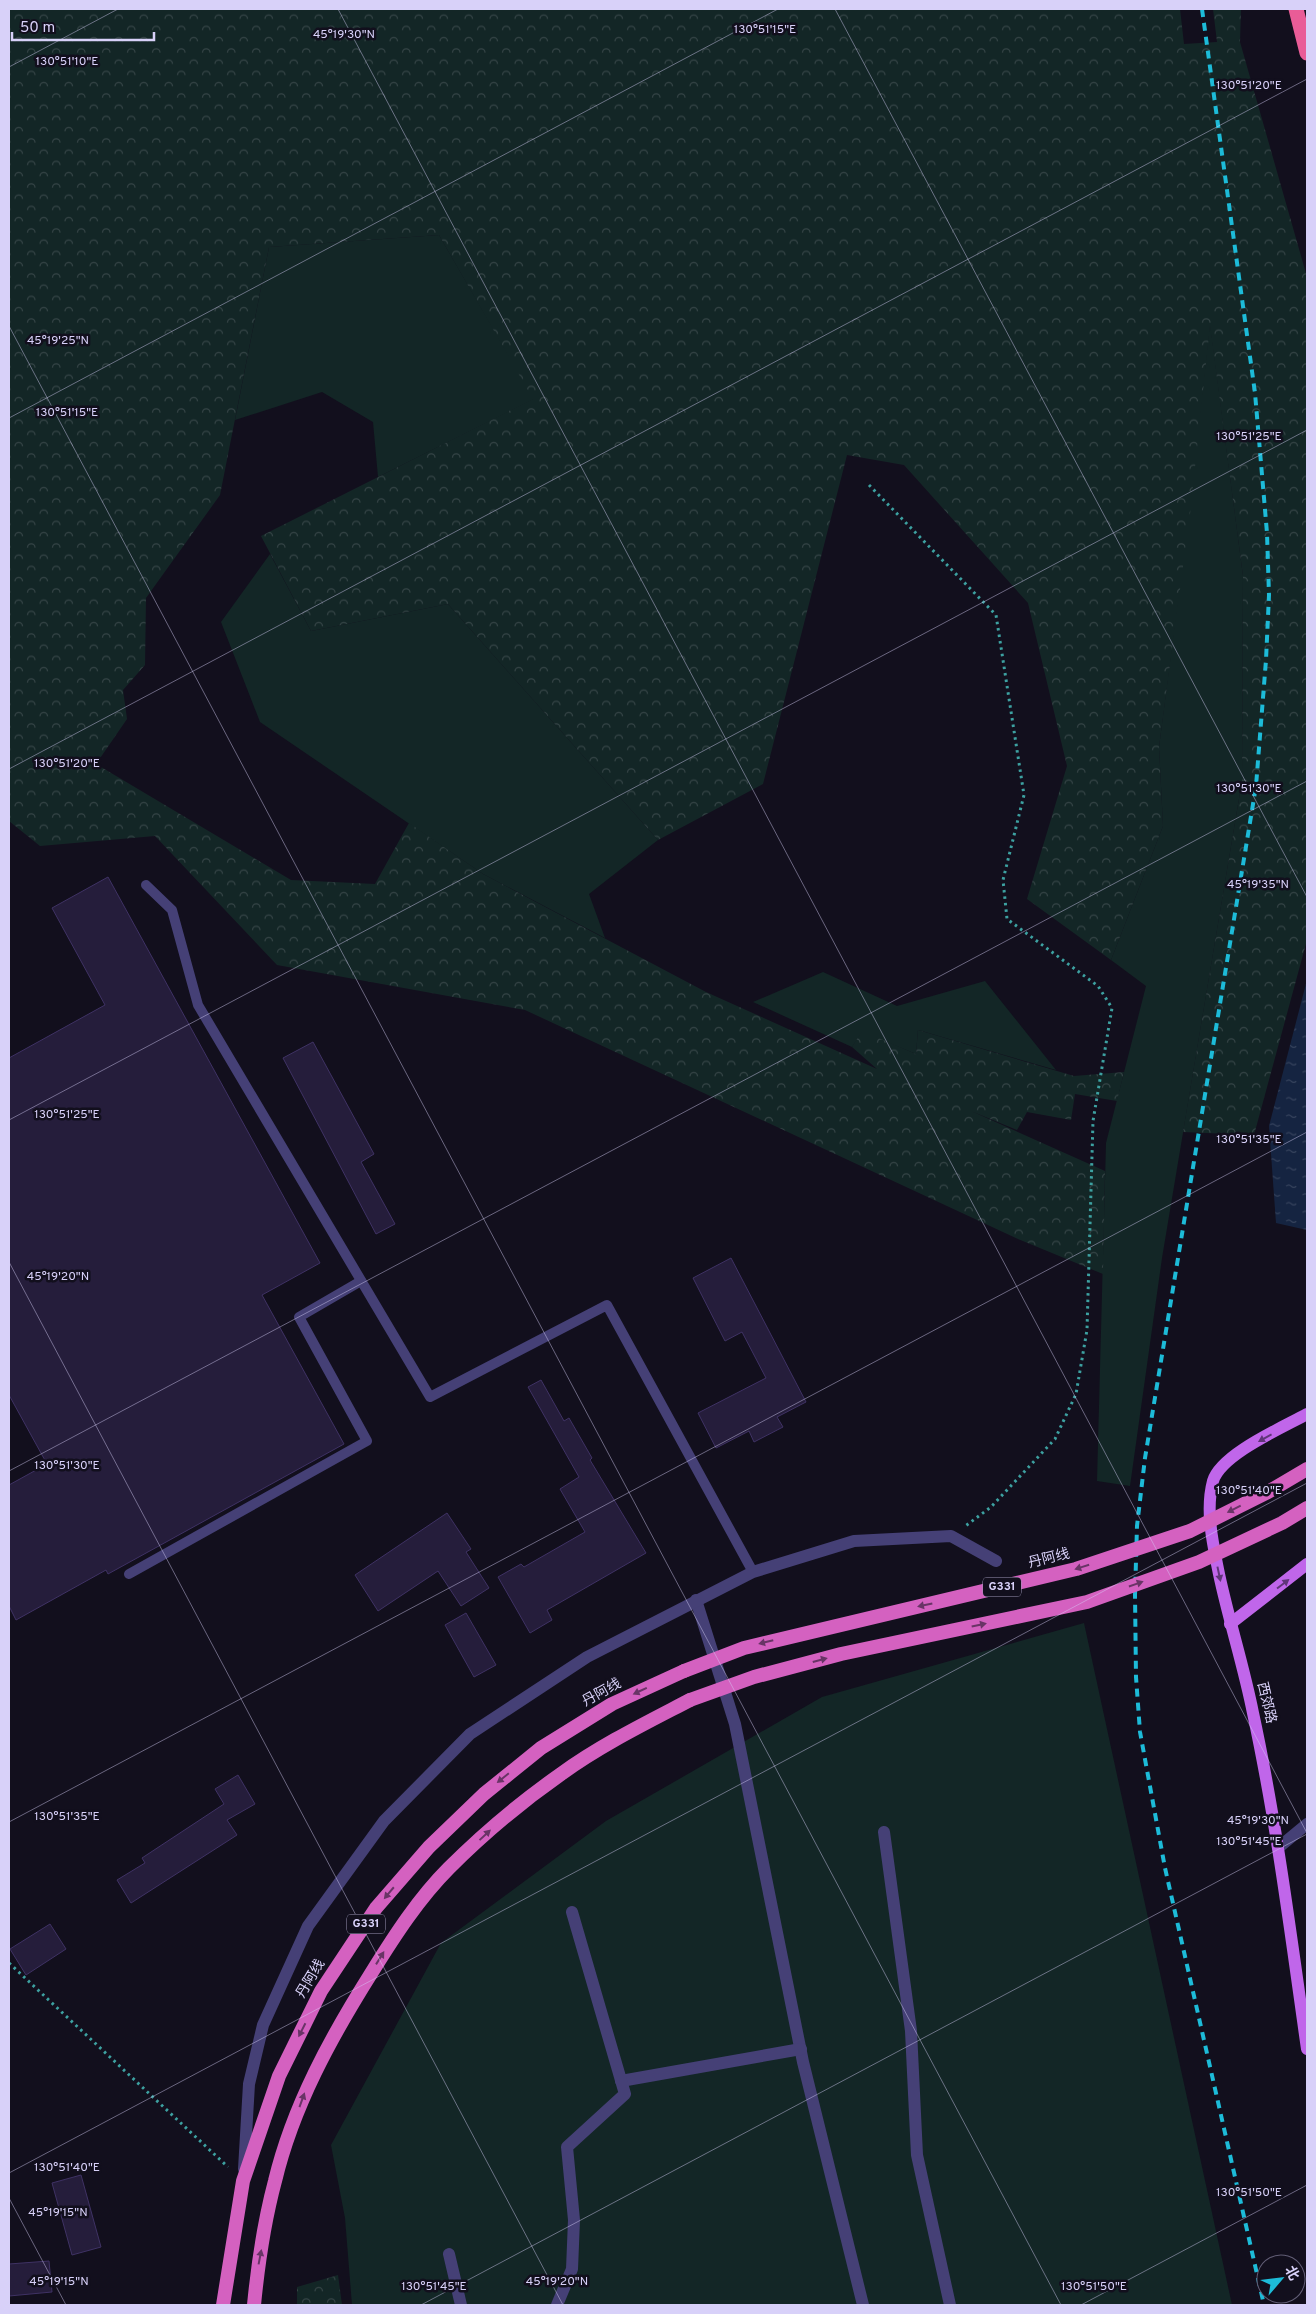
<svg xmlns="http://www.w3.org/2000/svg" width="1316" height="2314" viewBox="0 0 1316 2314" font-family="Overpass,'Noto Sans SC',sans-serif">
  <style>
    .green { fill: #132626 }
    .forest { fill: url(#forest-crowns) }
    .water { fill: url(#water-ripples) }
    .building { fill: #251d3b; stroke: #3f3264 }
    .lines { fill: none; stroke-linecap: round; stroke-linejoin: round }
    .path { stroke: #3da1a1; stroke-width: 3; stroke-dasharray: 2.5 4; stroke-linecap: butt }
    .service { stroke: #454076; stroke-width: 10 }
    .minor { stroke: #454076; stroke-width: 12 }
    .primary { stroke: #c066ea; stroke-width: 12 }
    .trunk { stroke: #d461c0; stroke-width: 14 }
    .motorway { stroke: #e95c97; stroke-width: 15 }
    .rail { stroke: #1dbbd8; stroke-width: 4; stroke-dasharray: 8 6; stroke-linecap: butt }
    .trunk-bridge { stroke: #d461c0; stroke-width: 14 }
    .oneway { fill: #603679 }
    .oneway2 { fill: #693466 }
    .ticks { fill: none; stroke: #d8d1f9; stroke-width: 1; stroke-opacity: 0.45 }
    .labels { text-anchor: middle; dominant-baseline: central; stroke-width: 5; stroke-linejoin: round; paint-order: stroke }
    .shield { fill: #120f1d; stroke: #9d97b7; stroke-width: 1 }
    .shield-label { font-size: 12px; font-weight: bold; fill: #d8d1f9 }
    .street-label { font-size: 14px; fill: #d8d1f9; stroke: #120f1d }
    .ticks-label { font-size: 12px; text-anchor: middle; fill: #d8d1f9; stroke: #120f1d; stroke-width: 5; stroke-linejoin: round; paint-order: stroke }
  </style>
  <defs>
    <pattern id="forest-crowns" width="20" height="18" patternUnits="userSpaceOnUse" patternTransform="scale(1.25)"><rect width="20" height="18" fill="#132626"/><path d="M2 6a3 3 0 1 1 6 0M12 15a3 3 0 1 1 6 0" fill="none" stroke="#354446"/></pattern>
    <pattern id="water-ripples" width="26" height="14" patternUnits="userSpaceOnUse" patternTransform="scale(1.25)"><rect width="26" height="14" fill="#152441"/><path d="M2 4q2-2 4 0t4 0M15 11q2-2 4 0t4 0" fill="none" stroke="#36435d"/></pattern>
  </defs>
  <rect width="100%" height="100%" fill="#120f1d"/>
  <!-- green -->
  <g class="green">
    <polygon points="439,235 534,399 378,477 373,422 322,392 235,420 269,247"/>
    <polygon points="1210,323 1243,576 1242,781 1162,1258 1130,1486 1097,1481 1106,1143 1146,986 1111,960 1163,826 1159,747 1189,514"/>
    <polygon points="270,554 311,631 448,604 658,840 589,894 605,938 483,874 260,722 221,622"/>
    <polygon points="823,972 897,1006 985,981 1056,1070 918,1030 916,1054 862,1032 852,1047 753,1002"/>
    <polygon points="1084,1623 1232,2305 352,2305 345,2218 331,2145 441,1943 606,1821 822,1697"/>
  </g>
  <!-- forest -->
  <g class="forest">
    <polygon points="9,9 1180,9 1184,44 1217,42 1213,9 1241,9 1240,42 1307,277 1307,940 1254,1135 1183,1132 1242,781 1243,576 1210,326 1190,514 1159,747 1163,826 1111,960 1027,899 1067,766 1028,603 904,465 847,455 763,784 658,840 448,604 311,631 261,536 533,399 439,235 269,247 220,495 146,598 145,665 123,690 127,719 96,764 291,880 375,884 409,823 483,874 706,992 877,1069 852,1047 862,1031 916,1054 918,1030 1074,1076 1124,1072 1117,1101 1075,1094 1071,1120 1027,1112 1017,1130 971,1111 1105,1171 1103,1274 1018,1239 525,1010 277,965 155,836 40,846 9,821"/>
    <polygon points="338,2275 342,2305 297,2305 297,2287"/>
  </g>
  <!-- water -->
  <polygon class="water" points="1307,980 1307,1230 1276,1223 1269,1126"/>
  <!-- building -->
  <g class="building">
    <polygon points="108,877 320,1263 262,1295 344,1444 108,1574 106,1570 16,1620 9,1606 9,1485 47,1464 9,1395 9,1058 105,1005 52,908"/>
    <polygon points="313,1042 374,1154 361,1162 395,1224 376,1234 283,1058"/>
    <polygon points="731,1258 806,1402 777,1417 783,1427 754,1442 749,1431 716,1448 698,1413 766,1378 742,1332 725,1341 693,1278"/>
    <polygon points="541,1380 564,1421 569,1418 592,1458 590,1460 646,1553 547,1610 552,1620 530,1633 498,1577 521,1564 524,1567 585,1532 560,1489 579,1477 528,1387"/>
    <polygon points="447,1513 471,1549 466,1552 489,1588 461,1606 438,1571 378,1611 355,1575"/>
    <polygon points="466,1613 496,1665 474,1677 445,1625"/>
    <polygon points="238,1775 255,1804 227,1820 237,1835 131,1903 117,1880 145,1863 142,1858 224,1804 215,1789"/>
    <polygon points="50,1924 66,1949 26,1975 10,1949"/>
    <polygon points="81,2175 101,2247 72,2255 52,2183"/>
    <polygon points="49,2261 52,2292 9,2296 9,2264"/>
  </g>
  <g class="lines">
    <!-- path -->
    <g class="path">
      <polyline points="869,485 996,615 1024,795 1003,880 1007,919 1098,986 1112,1008 1093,1121 1087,1330 1076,1394 1055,1439 991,1507 964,1527"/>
      <polyline points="9,1963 228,2167"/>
    </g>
    <!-- service -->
    <g class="service">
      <polyline points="146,885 172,910 198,1005 430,1397 607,1305 753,1572"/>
      <polyline points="129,1574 367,1441 299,1317 361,1281"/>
    </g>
    <!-- minor -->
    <g class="minor">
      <polyline points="696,1600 735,1724 803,2062 863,2305"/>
      <polyline points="884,1832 911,2031 917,2155 950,2305"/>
      <polyline points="1278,1848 1307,1824"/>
      <polyline points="621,2081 801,2049"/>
      <polyline points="244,2169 249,2084 263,2025 308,1926 384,1821 470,1734 587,1657 753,1572 854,1541 951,1536 996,1561"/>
      <polyline points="449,2254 461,2305"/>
      <polyline points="557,2305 572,2269 574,2220 567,2147 625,2094 572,1912"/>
    </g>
    <!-- primary -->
    <g class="primary">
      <path d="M 1307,1414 C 1284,1427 1221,1454 1213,1481 C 1205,1511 1213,1544 1219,1574 C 1229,1621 1244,1667 1253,1713 C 1277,1824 1291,1937 1307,2049"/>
      <polyline points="1230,1624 1307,1564"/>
    </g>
    <!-- trunk -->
    <g class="trunk">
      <polyline points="223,2305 243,2181 279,2076 321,1991 376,1908 429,1847 484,1794 541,1748 612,1704 684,1671"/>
      <path d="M 254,2305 C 258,2264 264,2222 275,2181 C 293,2106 331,2037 372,1972 C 395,1935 419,1898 449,1868 C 483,1834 521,1802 561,1774 C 601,1745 646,1723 690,1700"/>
    </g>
    <!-- motorway -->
    <polyline class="motorway" points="1296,9 1307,53"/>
    <!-- rail -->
    <polyline class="rail" points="1202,9 1255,393 1267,533 1269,595 1266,660 1256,786 1145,1458 1137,1526 1135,1595 1136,1677 1140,1732 1165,1868 1264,2305"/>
    <!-- trunk-bridge -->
    <g class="trunk-bridge">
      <polyline points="684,1671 744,1648 1076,1569 1190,1531 1268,1492 1307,1469"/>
      <polyline points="690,1700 754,1677 841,1654 1087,1602 1199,1562 1282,1523 1307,1508"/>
    </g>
  </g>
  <!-- one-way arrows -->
  <defs><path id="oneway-solid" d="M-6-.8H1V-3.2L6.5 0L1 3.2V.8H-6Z" transform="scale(1.25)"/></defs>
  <g class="oneway">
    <use href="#oneway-solid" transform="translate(1265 1438) rotate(151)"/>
    <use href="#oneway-solid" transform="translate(1219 1574) rotate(78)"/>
    <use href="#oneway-solid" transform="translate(1283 1584) rotate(-37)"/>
  </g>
  <g class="oneway2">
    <use href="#oneway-solid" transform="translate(1234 1509) rotate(153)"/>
    <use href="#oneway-solid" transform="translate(1082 1567) rotate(162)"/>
    <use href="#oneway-solid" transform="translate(1136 1584) rotate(-19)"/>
    <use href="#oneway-solid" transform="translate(925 1605) rotate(168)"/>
    <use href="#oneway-solid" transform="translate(979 1625) rotate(-12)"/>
    <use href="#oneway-solid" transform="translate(766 1642) rotate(166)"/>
    <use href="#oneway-solid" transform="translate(820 1660) rotate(-15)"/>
    <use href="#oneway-solid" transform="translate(640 1691) rotate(155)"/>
    <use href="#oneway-solid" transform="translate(503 1778) rotate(141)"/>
    <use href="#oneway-solid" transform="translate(485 1835) rotate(-43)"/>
    <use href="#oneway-solid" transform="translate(389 1893) rotate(130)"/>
    <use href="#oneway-solid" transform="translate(380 1958) rotate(-58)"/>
    <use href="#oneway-solid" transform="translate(302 2030) rotate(117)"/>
    <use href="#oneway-solid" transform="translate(302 2100) rotate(-70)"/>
    <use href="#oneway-solid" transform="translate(260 2257) rotate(-79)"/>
  </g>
  <!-- ticks -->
  <path class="ticks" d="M 338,9 L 1307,1833M 835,9 L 1307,897M 9,67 L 118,9M 9,326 L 1061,2305M 9,418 L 778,9M 9,769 L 1307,79M 9,1120 L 1307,430M 9,1262 L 563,2305M 9,1471 L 1307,781M 9,1822 L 1307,1132M 9,2173 L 1307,1483M 9,2198 L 66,2305M 421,2305 L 1307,1834M 1081,2305 L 1307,2185"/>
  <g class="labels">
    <!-- shield labels -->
    <g class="shield">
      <rect x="983" y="1577.5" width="38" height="19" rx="4"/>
      <rect x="347" y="1914.5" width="38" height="19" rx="4"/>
    </g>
    <g class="shield-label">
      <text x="1002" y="1587">G331</text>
      <text x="366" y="1924">G331</text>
    </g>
    <!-- street labels -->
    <g class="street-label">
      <text transform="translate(1049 1559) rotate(-14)">丹阿线</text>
      <text transform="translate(602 1693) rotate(-29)">丹阿线</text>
      <text transform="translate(1266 1703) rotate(77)">西郊路</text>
      <text transform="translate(311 1979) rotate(-59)">丹阿线</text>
    </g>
  </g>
  <g class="ticks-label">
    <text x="765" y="33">130°51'15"E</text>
    <text x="344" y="38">45°19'30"N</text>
    <text x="67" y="65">130°51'10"E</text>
    <text x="1249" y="89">130°51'20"E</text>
    <text x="58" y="344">45°19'25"N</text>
    <text x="67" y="416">130°51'15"E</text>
    <text x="1249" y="440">130°51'25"E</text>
    <text x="67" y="767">130°51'20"E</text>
    <text x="1249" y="792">130°51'30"E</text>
    <text x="1258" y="888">45°19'35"N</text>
    <text x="67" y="1118">130°51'25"E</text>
    <text x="1249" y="1143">130°51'35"E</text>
    <text x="58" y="1280">45°19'20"N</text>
    <text x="67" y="1469">130°51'30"E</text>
    <text x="1249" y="1494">130°51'40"E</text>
    <text x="67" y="1820">130°51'35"E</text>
    <text x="1258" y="1824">45°19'30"N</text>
    <text x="1249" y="1845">130°51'45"E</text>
    <text x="67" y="2171">130°51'40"E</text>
    <text x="1249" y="2196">130°51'50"E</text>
    <text x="58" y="2216">45°19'15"N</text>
    <text x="59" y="2285">45°19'15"N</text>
    <text x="557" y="2285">45°19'20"N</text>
    <text x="434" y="2290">130°51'45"E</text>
    <text x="1094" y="2290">130°51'50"E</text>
  </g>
  <!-- border -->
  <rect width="1316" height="2314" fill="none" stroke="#d8d1f9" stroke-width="20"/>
  <!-- north arrow -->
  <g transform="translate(1281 2279) rotate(62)"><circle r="24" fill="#120f1d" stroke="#615d75"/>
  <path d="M0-4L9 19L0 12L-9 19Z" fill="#1dbbd8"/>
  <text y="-8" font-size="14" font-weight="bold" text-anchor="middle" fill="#d8d1f9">北</text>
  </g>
  <!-- scale -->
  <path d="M12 32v8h142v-8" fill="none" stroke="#d8d1f9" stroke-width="2.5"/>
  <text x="20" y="32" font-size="15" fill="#d8d1f9" stroke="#120f1d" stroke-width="4" paint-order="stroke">50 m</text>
</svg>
